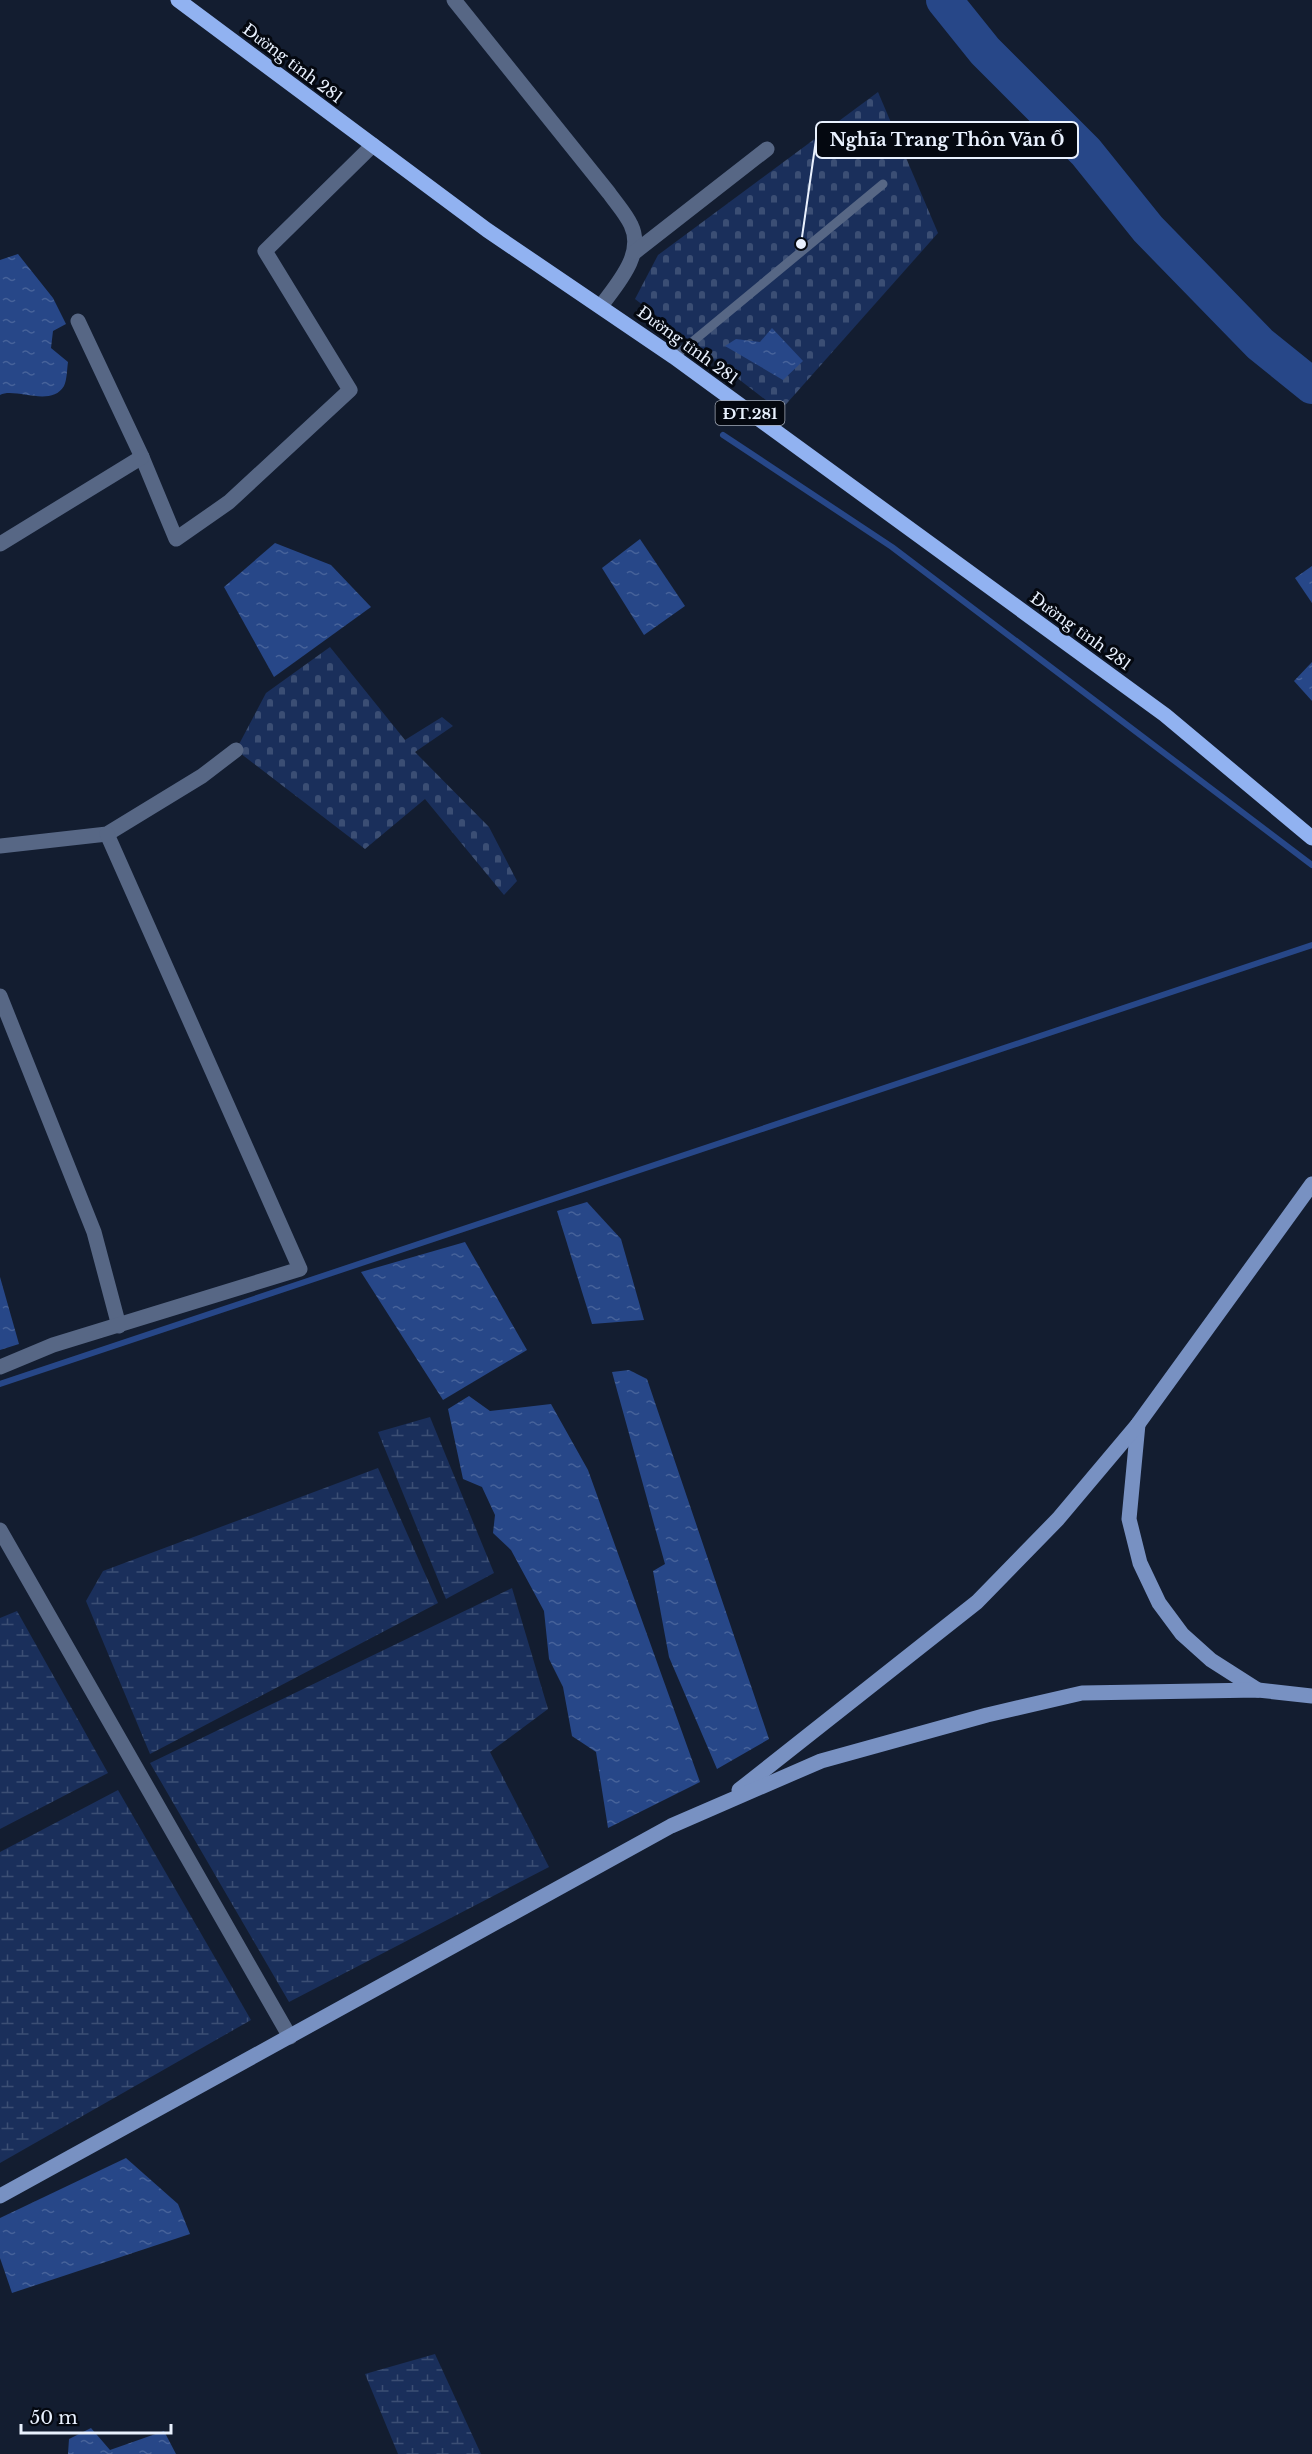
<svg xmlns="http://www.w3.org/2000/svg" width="1312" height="2454" viewBox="0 0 1312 2454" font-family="'Libre Baskerville',serif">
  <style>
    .wetland { fill: url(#wetland-marsh) }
    .cemetery { fill: url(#cemetery-stones) }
    .water { fill: url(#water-ripples) }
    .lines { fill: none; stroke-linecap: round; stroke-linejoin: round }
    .stream { stroke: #274788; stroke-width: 6 }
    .river { stroke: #274788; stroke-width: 36 }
    .lane { stroke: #576785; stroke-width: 9 }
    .street { stroke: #576785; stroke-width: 15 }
    .secondary { stroke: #7891c2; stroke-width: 15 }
    .primary { stroke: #91b2f1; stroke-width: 15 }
    .labels { text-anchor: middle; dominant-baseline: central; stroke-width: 6; stroke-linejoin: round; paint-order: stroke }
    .shield { fill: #040810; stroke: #a4abb7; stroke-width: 1.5 }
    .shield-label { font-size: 15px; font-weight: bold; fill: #e9f1fe }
    .street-label { font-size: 16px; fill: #e9f1fe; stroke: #040810 }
    .leader { fill: none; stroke: #e9f1fe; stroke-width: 2 }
    .callout-dot { fill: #e9f1fe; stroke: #040810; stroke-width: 2 }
    .callout { fill: #040810; stroke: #e9f1fe; stroke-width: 2 }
    .callout-label { font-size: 18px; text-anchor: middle; font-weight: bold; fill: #e9f1fe }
  </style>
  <defs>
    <pattern id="wetland-marsh" width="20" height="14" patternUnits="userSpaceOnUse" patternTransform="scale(1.5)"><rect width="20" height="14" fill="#1a2f5b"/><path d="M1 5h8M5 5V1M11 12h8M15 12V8" fill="none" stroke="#3b4e74"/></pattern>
    <pattern id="cemetery-stones" width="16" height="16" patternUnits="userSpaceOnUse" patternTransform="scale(1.5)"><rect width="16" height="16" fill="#1a2f5b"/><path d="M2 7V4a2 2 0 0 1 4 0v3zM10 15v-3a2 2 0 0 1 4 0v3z" fill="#3b4e74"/></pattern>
    <pattern id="water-ripples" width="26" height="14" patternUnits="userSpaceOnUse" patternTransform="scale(1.5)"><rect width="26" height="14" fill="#274788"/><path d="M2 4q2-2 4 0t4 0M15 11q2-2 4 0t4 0" fill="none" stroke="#46629a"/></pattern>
  </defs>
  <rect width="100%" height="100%" fill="#131d30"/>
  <!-- wetland -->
  <g class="wetland">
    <polygon points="430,1417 494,1573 446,1599 378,1432"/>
    <polygon points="378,1468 438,1603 150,1754 86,1601 103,1571"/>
    <polygon points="512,1588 548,1709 490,1752 549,1867 289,2002 150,1763"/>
    <polygon points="17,1611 108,1773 0,1829 0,1618"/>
    <polygon points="118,1790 251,2020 0,2163 0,1852"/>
    <polygon points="435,2354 481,2454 398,2454 365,2374"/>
  </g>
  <!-- cemetery -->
  <g class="cemetery">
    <polygon points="878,92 938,233 780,411 635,299 658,255"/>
    <polygon points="330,647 405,740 442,717 453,726 415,752 489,827 517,881 504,895 425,799 365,849 236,750 266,693"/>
  </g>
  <!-- water -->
  <g class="water">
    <path d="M 18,254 L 53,298 L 66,324 L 53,331 L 51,348 L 68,362 C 67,369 67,380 64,386 C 51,408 15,387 0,395 L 0,260 Z"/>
    <polygon points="772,328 803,361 783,380 725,346 736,339 760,342"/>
    <polygon points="640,539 685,606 644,635 602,568"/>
    <polygon points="275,543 331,565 371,607 274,677 224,587"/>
    <polygon points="1312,566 1312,603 1295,578"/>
    <polygon points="1312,662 1312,701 1294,681"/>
    <polygon points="587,1202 621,1239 644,1320 592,1324 557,1211"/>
    <polygon points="465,1242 527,1350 443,1400 361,1272"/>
    <polygon points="0,1277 19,1344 0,1350"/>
    <polygon points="629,1370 647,1379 769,1739 717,1769 669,1657 653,1571 665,1564 612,1372"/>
    <polygon points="469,1396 490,1411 551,1404 588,1470 700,1782 608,1828 596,1752 572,1736 563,1687 549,1659 544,1611 511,1550 493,1533 495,1515 482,1487 463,1479 448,1409"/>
    <polygon points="126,2158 178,2204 190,2234 12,2293 0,2258 0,2218"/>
    <polygon points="91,2428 110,2450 164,2431 176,2454 68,2454 69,2439"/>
  </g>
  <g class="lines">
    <!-- stream -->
    <g class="stream">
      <polyline points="723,435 892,547 1312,865"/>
      <polyline points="0,1384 1312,945"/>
    </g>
    <!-- river -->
    <polyline class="river" points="944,0 985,51 1086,152 1148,229 1260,344 1312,386"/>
    <!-- lane -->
    <polyline class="lane" points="674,357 883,184"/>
    <!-- street -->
    <g class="street">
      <path d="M 454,0 L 609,193 C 616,203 626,214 631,225 C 645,254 617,284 601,306"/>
      <polyline points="635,252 767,149"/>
      <polyline points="78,321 142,457 176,539 229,502 350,390 265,251 373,145"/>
      <polyline points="0,544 142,457"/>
      <polyline points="0,846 107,834 202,776 236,750"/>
      <polyline points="0,996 94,1232 119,1326"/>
      <polyline points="0,1367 53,1345 300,1269 107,834"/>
      <polyline points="0,1530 290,2037"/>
    </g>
    <!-- secondary -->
    <g class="secondary">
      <polyline points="1138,1424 1129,1519 1140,1563 1159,1603 1182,1634 1211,1660 1258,1690"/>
      <polyline points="739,1790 977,1602 1058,1519 1138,1424 1312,1184"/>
      <polyline points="0,2196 671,1826 821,1761 987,1715 1082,1693 1258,1690 1312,1696"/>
    </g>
    <!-- primary -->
    <polyline class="primary" points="178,0 487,230 674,357 1165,715 1312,838"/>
  </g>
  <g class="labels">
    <!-- shield labels -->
    <rect class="shield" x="715.5" y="401" width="69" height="24" rx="4.5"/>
    <g class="shield-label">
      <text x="750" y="413">ĐT.281</text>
    </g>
    <!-- street labels -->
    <g class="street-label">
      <text transform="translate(293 63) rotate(37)">Đường tỉnh 281</text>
      <text transform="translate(688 345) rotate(36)">Đường tỉnh 281</text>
      <text transform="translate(1081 631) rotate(36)">Đường tỉnh 281</text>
    </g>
  </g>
  <!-- callouts -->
  <path class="leader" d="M801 244L816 140"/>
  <circle class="callout-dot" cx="801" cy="244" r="6"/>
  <rect class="callout" x="816" y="122" width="262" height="36" rx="6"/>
  <g class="callout-label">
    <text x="947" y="146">Nghĩa Trang Thôn Văn Ổ</text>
  </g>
  <!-- scale -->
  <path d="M21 2424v9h150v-9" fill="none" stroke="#e9f1fe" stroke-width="3"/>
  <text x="30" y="2424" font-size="18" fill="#e9f1fe" stroke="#040810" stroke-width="4.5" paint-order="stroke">50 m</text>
</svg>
